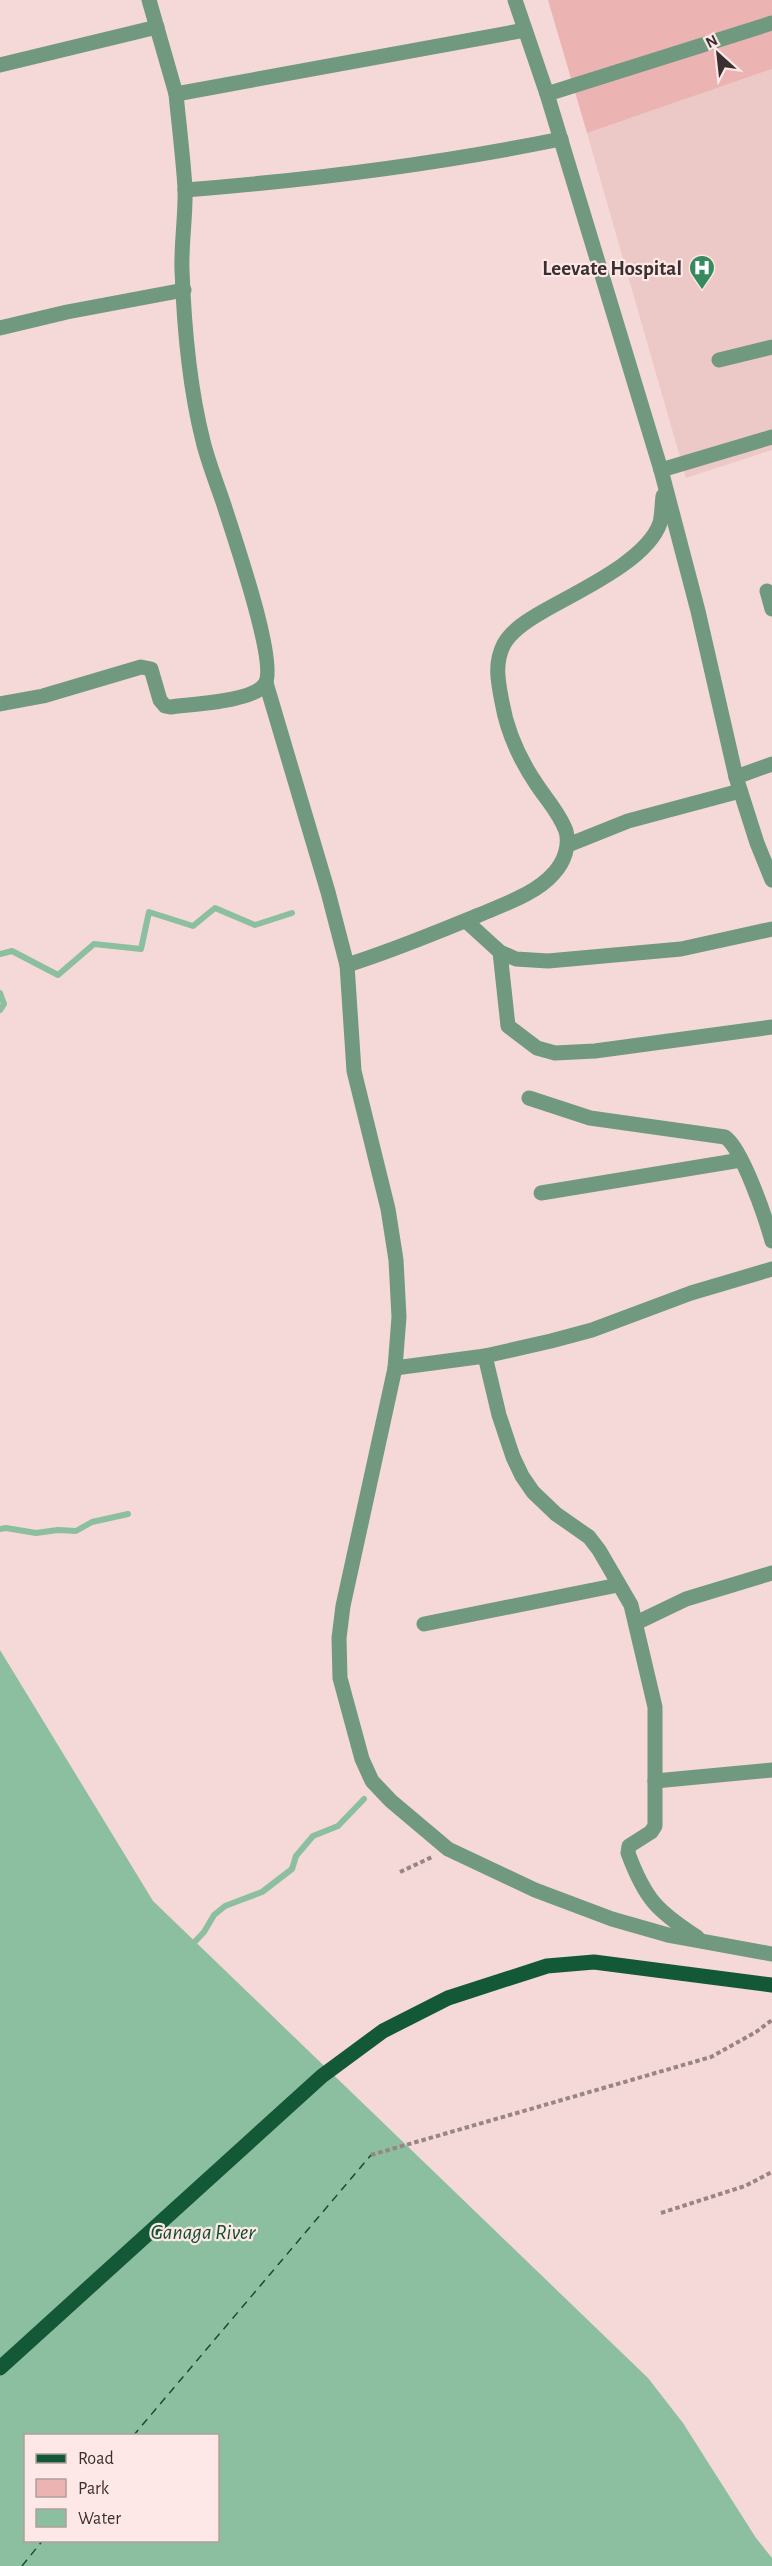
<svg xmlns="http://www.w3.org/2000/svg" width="772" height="2566" viewBox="0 0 772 2566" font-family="'Alegreya Sans',sans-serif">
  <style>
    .built { fill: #ecc9c7 }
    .green { fill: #ebb3b1 }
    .water { fill: #8cbf9f; fill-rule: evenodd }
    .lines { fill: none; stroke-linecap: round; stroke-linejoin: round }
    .stream { stroke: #8cbf9f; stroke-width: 6 }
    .ferry { stroke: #124f31; stroke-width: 1.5; stroke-dasharray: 8 6; stroke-linecap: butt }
    .path { stroke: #988584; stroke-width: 4; stroke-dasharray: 4.5 3; stroke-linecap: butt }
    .minor { stroke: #709980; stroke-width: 15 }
    .major { stroke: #135937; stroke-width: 15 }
    .labels { text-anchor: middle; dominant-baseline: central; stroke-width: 4.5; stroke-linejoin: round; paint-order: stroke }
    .poi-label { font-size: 21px; font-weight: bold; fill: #3a302f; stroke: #fee8e7; text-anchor: end }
    .water-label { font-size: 22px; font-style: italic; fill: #124f31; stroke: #fee8e7 }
  </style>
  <rect width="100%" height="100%" fill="#f5d9d8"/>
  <!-- built -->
  <polygon class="built" points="772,69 772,450 686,478 587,133"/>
  <!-- green -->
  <polygon class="green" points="548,0 772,0 772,69 587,133"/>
  <!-- water -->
  <path class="water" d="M 0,1650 L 153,1901 L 648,2378 L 683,2423 L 756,2538 L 772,2558 L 772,2566 L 0,2566 ZM 26,2436 L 218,2436 L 218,2540 L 26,2540 Z"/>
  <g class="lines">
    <!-- stream -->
    <g class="stream">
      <polyline points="0,954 12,951 58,975 94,944 141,949 149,912 193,926 215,908 255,925 292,913"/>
      <polyline points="0,993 4,1004 0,1010"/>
      <polyline points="0,1529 6,1528 36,1533 58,1530 76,1531 92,1522 128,1514"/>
      <polyline points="189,1948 204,1932 214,1915 225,1906 262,1892 292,1869 296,1856 313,1836 338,1826 364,1799"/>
    </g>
    <!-- ferry -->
    <g class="ferry">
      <polyline points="133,2436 371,2155"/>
      <polyline points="22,2566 43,2540"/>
    </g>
    <!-- path -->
    <g class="path">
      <polyline points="400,1872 432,1857"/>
      <polyline points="371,2155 711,2057 756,2032 772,2020"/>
      <polyline points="661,2213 745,2186 772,2172"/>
    </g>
    <!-- minor -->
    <g class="minor">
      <polyline points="149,0 176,94 525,30"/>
      <polyline points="515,0 547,94 661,470 698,611 736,777 757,843 772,880"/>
      <polyline points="0,65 157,27"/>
      <polyline points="547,94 772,23"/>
      <path d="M 185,190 C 311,180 437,164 561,139"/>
      <polyline points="0,328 67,312 184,290"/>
      <polyline points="719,360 772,347"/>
      <polyline points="661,470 772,437"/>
      <polyline points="767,591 772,609"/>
      <polyline points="266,683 328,892 347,965 354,1071 388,1209 396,1260 399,1317 395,1368 343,1606 339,1638 340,1678 362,1759 372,1781 391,1801 448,1849 535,1890 612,1919 668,1935 772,1954"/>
      <path d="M 0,704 L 43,696 L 141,667 L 151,669 L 160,700 L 165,706 L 170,707 C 191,704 253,702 265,684 C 278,663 233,534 224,505 C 217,484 208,462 203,441 C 189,386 184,326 182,270 C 181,243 186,215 185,188 C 183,157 179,125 176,94"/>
      <polyline points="736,777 772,764"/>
      <polyline points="568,845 628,821 740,791"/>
      <polyline points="466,921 500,952 516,959 548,961 681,949 772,929"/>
      <polyline points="500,952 508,1026 537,1048 555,1053 595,1051 772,1027"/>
      <path d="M 347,965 C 392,951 435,933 479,915 C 504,904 536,894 554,873 C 564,862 570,846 566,831 C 560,814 547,800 537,785 C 520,760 507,731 502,702 C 498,682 494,663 504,644 C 512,630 528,620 542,612 C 576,592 647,561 660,523 C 662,515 662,504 663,496"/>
      <path d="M 529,1098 L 590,1118 L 725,1137 C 742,1148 766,1219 772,1241"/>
      <polyline points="541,1193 741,1160"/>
      <path d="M 485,1356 L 499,1415 L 513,1457 L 522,1476 L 533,1492 L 556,1514 L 589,1537 L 599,1550 L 631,1605 L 655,1707 L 655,1826 L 651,1832 L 629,1846 L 628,1853 C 645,1899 657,1911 697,1937"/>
      <polyline points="395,1368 485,1356 551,1341 592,1330 691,1293 772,1269"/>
      <polyline points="636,1623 686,1599 772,1573"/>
      <polyline points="424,1624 618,1585"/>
      <polyline points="655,1781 772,1770"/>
    </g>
    <!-- major -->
    <polyline class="major" points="0,2368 322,2076 383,2031 448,1998 547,1966 594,1962 772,1985"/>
  </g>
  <!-- icons -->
  <defs>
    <symbol id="hospital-pin" viewBox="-11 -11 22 30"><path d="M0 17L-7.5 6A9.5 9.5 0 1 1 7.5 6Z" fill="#368a5d" stroke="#fee8e7"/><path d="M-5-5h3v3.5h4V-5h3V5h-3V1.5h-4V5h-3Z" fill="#fff"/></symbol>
  </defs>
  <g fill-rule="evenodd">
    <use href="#hospital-pin" x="687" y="253" width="30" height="40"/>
  </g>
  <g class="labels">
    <!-- poi labels -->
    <g class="poi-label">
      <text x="682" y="268">Leevate Hospital</text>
    </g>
    <!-- water labels -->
    <g class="water-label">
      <text x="203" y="2232">Ganaga River</text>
    </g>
  </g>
  <!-- legend -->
  <rect x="24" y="2434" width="195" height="108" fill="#fee8e7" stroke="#b09e9d" stroke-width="1.5"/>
  <rect x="36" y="2454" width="30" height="9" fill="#135937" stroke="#b09e9d" stroke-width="1.5"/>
  <text x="78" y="2464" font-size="18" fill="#3a302f">Road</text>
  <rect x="36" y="2479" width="30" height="18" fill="#ebb3b1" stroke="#b09e9d" stroke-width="1.5"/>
  <text x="78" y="2494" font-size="18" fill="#3a302f">Park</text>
  <rect x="36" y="2509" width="30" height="18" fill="#8cbf9f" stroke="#b09e9d" stroke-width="1.5"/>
  <text x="78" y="2524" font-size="18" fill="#3a302f">Water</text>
  <!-- north arrow -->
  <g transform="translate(718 54) rotate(333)" stroke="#fee8e7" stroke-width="4.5" paint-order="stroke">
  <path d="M0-4.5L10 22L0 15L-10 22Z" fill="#3a302f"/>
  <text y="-9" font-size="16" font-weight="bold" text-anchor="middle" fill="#3a302f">N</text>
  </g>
</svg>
